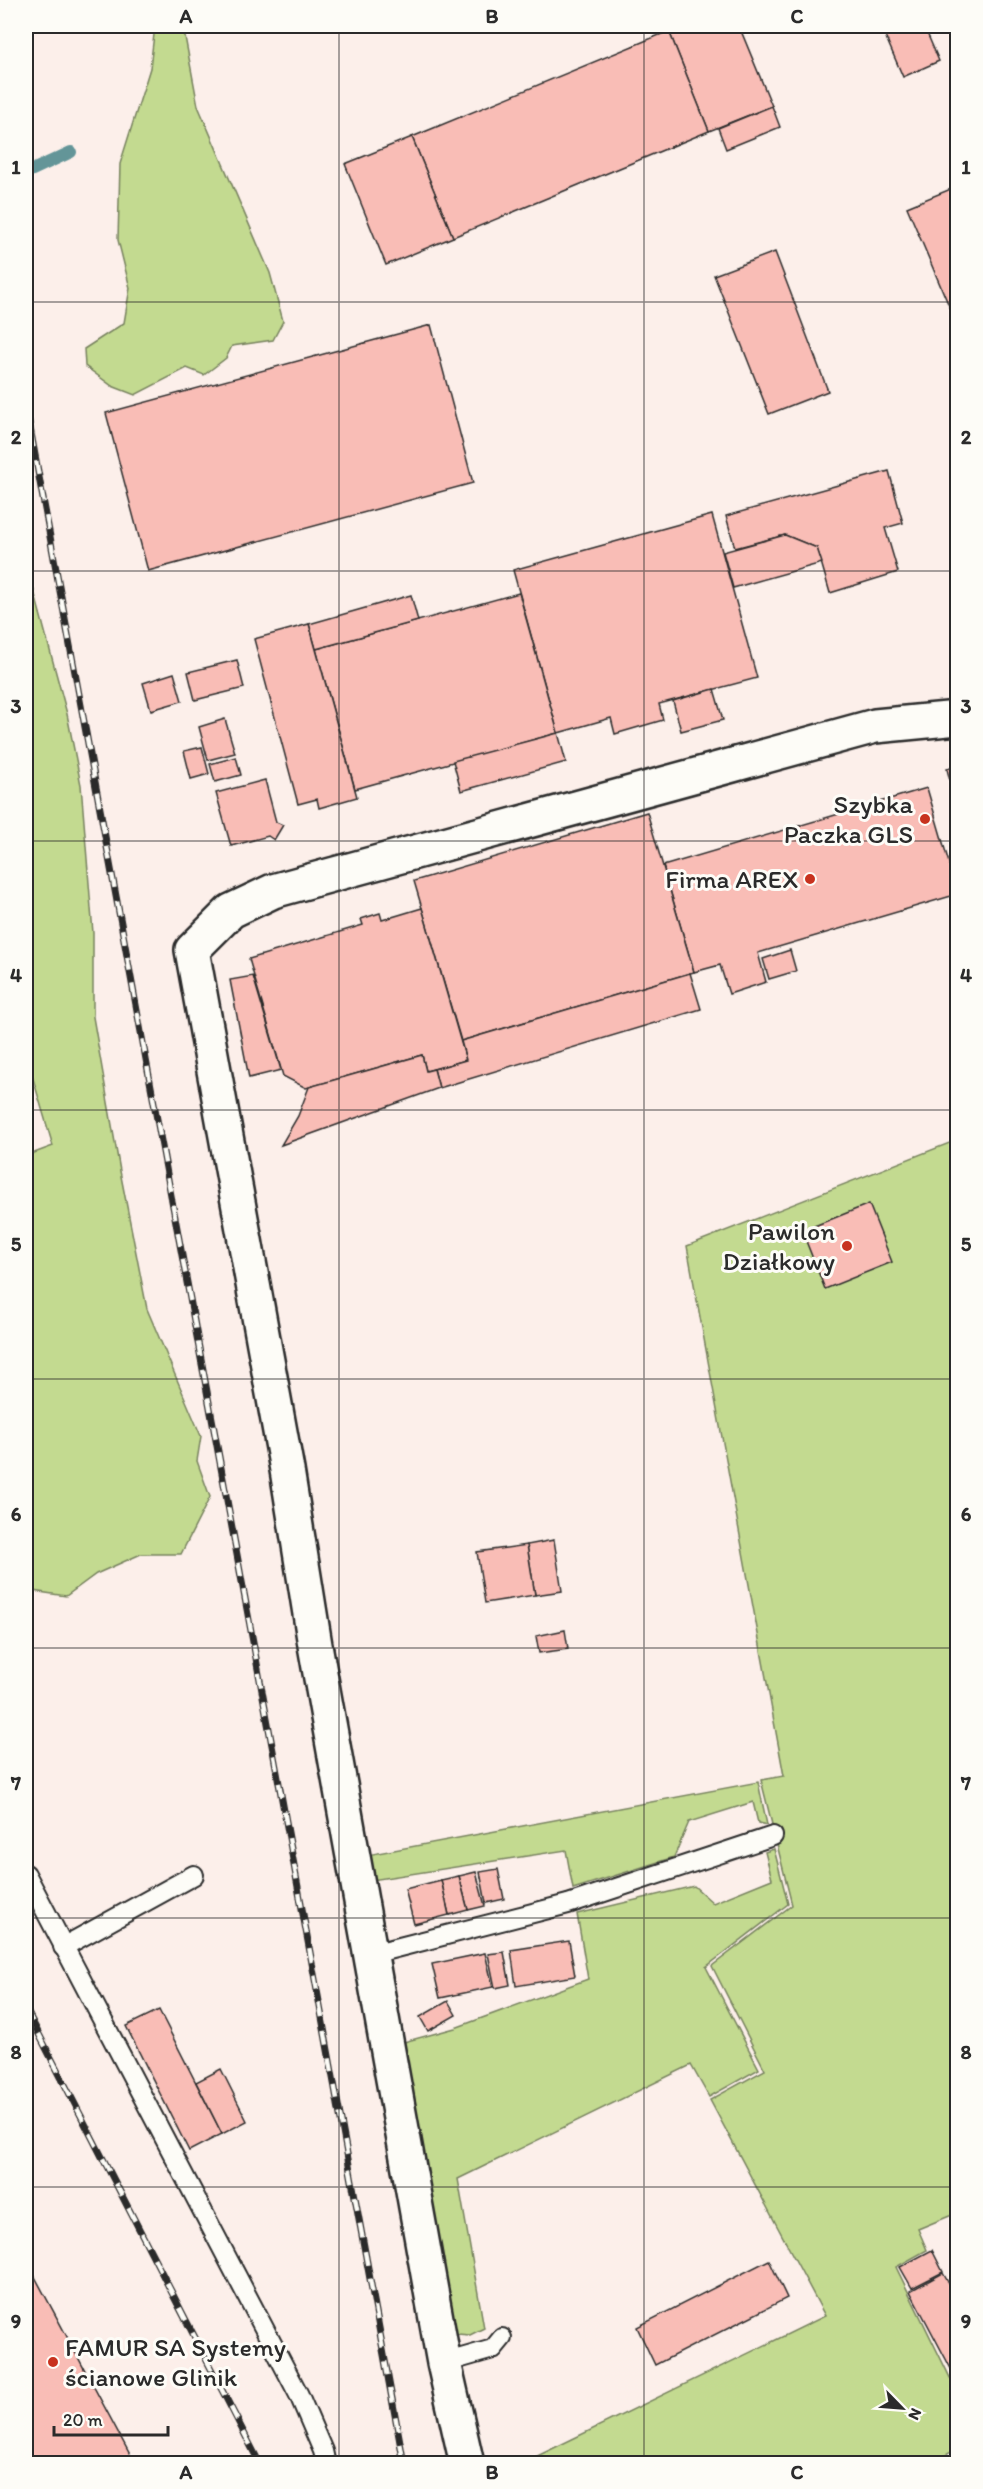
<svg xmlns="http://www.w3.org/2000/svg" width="983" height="2489" viewBox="0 0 983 2489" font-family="Itim,sans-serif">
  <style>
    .green { fill: #c3da90; stroke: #77825e; stroke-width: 1.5 }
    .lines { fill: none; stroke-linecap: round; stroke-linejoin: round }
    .stream { stroke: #649598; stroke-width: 12 }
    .building { fill: #f9bdb6; stroke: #2b2b2b; stroke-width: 1.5 }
    .service-casing { stroke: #2b2b2b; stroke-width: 22 }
    .minor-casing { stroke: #2b2b2b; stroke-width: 38 }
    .service { stroke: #fdfcf7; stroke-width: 18 }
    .minor { stroke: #fdfcf7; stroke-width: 33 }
    .rail-casing { stroke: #2b2b2b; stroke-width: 7 }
    .rail { stroke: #fdfcf7; stroke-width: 4.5; stroke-dasharray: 14; stroke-linecap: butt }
    .grid { fill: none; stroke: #2b2b2b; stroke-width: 1.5; stroke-opacity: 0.55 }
    .poi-dot { fill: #c8321e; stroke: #fdfcf7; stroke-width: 2 }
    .labels { text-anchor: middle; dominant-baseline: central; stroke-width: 6; stroke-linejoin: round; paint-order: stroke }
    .poi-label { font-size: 26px; fill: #2b2b2b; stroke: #fdfcf7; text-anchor: end }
    .neatline { fill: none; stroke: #2b2b2b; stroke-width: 2 }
    .grid-label { font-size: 20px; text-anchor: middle; font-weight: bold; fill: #2b2b2b }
  </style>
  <rect width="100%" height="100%" fill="#fcefea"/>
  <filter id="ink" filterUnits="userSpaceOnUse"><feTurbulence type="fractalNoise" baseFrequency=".0167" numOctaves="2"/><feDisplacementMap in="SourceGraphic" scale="12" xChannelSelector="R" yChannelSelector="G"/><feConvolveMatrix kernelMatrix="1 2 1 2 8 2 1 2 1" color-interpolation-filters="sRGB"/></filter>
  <g filter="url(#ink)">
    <!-- green -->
    <g class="green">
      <polygon points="155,26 183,26 198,106 270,273 283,321 273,340 232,346 226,358 204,375 187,368 135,395 112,386 85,366 84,349 124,323 130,288 118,240 120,164 150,68"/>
      <polygon points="26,561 67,714 81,785 93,933 93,1017 120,1171 147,1309 201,1436 197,1461 210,1497 181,1554 141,1554 96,1574 66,1596 26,1590 26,1156 53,1146 26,1055"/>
      <polygon points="957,1140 957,2213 918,2229 927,2250 896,2267 957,2392 957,2449 929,2464 521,2464 825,2316 710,2100 765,2070 712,1966 792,1905 761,1780 784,1776 687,1246"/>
      <polygon points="758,1782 767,1825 758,1823 753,1802 689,1822 674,1857 573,1889 566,1850 372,1880 367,1855"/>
      <polygon points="774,1849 788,1904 706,1967 759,2069 709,2097 691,2065 458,2179 484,2328 470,2335 457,2334 450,2326 400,2043 455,2028 588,1979 577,1914 694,1886 713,1903 772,1879 765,1852"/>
    </g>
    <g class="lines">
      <!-- stream -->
      <polyline class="stream" points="26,173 71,152"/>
    </g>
    <!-- building -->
    <g class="building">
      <polygon points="683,26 739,26 772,106 709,131 669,31"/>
      <polygon points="881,26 924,26 939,61 903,77"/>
      <polygon points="669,31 709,131 453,237 412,137"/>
      <polygon points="772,106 780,127 726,149 718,128"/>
      <polygon points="412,137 453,237 386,265 345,164"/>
      <polygon points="958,186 958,327 907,207"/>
      <polygon points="775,252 828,391 769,414 714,275"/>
      <polygon points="431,325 473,483 148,571 106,413"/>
      <polygon points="889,471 903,523 885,528 898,572 830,593 817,548 785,535 735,548 726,516"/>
      <polygon points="712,515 757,678 659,704 663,720 615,734 611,718 558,733 513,570"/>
      <polygon points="785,535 817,548 822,563 733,588 723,552"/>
      <polygon points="519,593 558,733 355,789 316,649"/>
      <polygon points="411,595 418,621 316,649 309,624"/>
      <polygon points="309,624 357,797 319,808 317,799 298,804 254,639"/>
      <polygon points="237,660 244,688 195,700 188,672"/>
      <polygon points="174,673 182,701 151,710 143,683"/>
      <polygon points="714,689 723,720 681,731 673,701"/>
      <polygon points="225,719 235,753 208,760 199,727"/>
      <polygon points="558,733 566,762 461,791 453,761"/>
      <polygon points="202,747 209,774 191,779 184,751"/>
      <polygon points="236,757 241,775 215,782 210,764"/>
      <polygon points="958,766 958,812 947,769"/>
      <polygon points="265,780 276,822 283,825 274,840 268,836 231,846 216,793"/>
      <polygon points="927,788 958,894 758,953 766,982 729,994 720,965 694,972 663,866"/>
      <polygon points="647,812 694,972 461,1041 414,881"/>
      <polygon points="958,864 958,892 950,866"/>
      <polygon points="422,908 466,1060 426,1071 422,1055 306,1088 283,1076 249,959 363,925 361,919 380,913 382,920"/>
      <polygon points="790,950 796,971 769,979 763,959"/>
      <polygon points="690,973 701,1009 439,1088 434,1069 466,1060 461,1041"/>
      <polygon points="253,976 281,1070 249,1078 230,980"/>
      <polygon points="422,1055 426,1071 434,1069 439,1088 281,1145 298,1116 309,1087"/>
      <polygon points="869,1204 892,1262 825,1289 802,1231"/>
      <polygon points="554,1540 562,1591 535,1595 527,1545"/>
      <polygon points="527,1545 535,1595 485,1603 477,1552"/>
      <polygon points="565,1630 568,1649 539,1653 536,1636"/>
      <polygon points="498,1869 504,1899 486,1903 480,1872"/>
      <polygon points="476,1872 485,1906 468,1910 459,1876"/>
      <polygon points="459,1876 468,1910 449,1915 441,1880"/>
      <polygon points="441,1880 449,1915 414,1924 405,1889"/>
      <polygon points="569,1941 575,1976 516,1986 511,1950"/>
      <polygon points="504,1952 510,1985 495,1988 488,1954"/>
      <polygon points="485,1953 493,1987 440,1998 432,1964"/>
      <polygon points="448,2001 456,2015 428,2031 420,2017"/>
      <polygon points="159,2010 222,2134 189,2151 126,2026"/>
      <polygon points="221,2069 247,2121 222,2134 196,2082"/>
      <polygon points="932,2250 943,2272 912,2288 900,2267"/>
      <polygon points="26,2260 135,2464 26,2464"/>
      <polygon points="769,2260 787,2298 655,2365 637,2327"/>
      <polygon points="943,2273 958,2300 958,2382 910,2291"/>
    </g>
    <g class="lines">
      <defs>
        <g id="service">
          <polyline points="26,1874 299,2395 323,2451 326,2464"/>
          <polyline points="63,1947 194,1875"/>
          <polyline points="372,1954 568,1904 773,1836"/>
          <polyline points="444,2363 493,2349 502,2338"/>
        </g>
        <polyline id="minor" points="467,2464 444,2363 315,1645 287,1470 192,950 231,911 273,891 875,726 958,718"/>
      </defs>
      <!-- service casing -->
      <use href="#service" class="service-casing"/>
      <!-- minor casing -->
      <use href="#minor" class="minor-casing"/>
      <!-- service -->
      <use href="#service" class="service"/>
      <!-- minor -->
      <use href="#minor" class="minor"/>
      <defs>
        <g id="rail">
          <polyline points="26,406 404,2464"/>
          <polyline points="26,2009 260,2464"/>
        </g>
      </defs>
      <!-- rail casing -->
      <use href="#rail" class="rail-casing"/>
      <!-- rail -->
      <use href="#rail" class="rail"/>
    </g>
  </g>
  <!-- grid -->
  <path class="grid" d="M 339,26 L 339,2464M 644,26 L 644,2464M 26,302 L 958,302M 26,571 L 958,571M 26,841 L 958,841M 26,1110 L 958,1110M 26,1379 L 958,1379M 26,1648 L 958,1648M 26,1918 L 958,1918M 26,2187 L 958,2187"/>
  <!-- markers -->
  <g class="poi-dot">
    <circle cx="925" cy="819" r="6"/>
    <circle cx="810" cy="879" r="6"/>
    <circle cx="847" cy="1246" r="6"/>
    <circle cx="53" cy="2362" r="6"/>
  </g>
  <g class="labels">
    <!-- poi labels -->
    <g class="poi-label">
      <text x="913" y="804">Szybka<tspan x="913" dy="30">Paczka GLS</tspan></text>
      <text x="798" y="879">Firma AREX</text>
      <text x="835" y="1231">Pawilon<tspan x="835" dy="30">Działkowy</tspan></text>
      <text x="65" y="2347" text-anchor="start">FAMUR SA Systemy<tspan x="65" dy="30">ścianowe Glinik</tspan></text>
    </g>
  </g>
  <!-- margin -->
  <rect width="983" height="2489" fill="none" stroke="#fdfcf7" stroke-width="66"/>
  <!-- north arrow -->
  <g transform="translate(902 2408) rotate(115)" stroke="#fdfcf7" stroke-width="4.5" paint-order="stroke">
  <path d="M0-4.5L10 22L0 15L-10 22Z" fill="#2b2b2b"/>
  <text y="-9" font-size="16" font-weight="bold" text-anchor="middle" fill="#2b2b2b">N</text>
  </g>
  <!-- scale -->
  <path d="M54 2426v9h114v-9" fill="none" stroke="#2b2b2b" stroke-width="3"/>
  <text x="63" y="2426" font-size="18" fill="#2b2b2b" stroke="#fdfcf7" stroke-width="4.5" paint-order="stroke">20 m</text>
  <rect x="33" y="33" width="917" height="2423" class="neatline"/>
  <g class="grid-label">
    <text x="186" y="23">A</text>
    <text x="492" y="23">B</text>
    <text x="797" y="23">C</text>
    <text x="16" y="174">1</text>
    <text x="966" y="174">1</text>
    <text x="16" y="444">2</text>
    <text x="966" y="444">2</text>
    <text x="16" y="713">3</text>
    <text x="966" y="713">3</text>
    <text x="16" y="982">4</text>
    <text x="966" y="982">4</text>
    <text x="16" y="1251">5</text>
    <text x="966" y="1251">5</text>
    <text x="16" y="1521">6</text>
    <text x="966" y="1521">6</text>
    <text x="16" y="1790">7</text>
    <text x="966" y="1790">7</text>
    <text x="16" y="2059">8</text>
    <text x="966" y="2059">8</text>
    <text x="16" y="2328">9</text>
    <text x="966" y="2328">9</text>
    <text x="186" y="2479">A</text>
    <text x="492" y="2479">B</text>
    <text x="797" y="2479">C</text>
  </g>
</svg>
